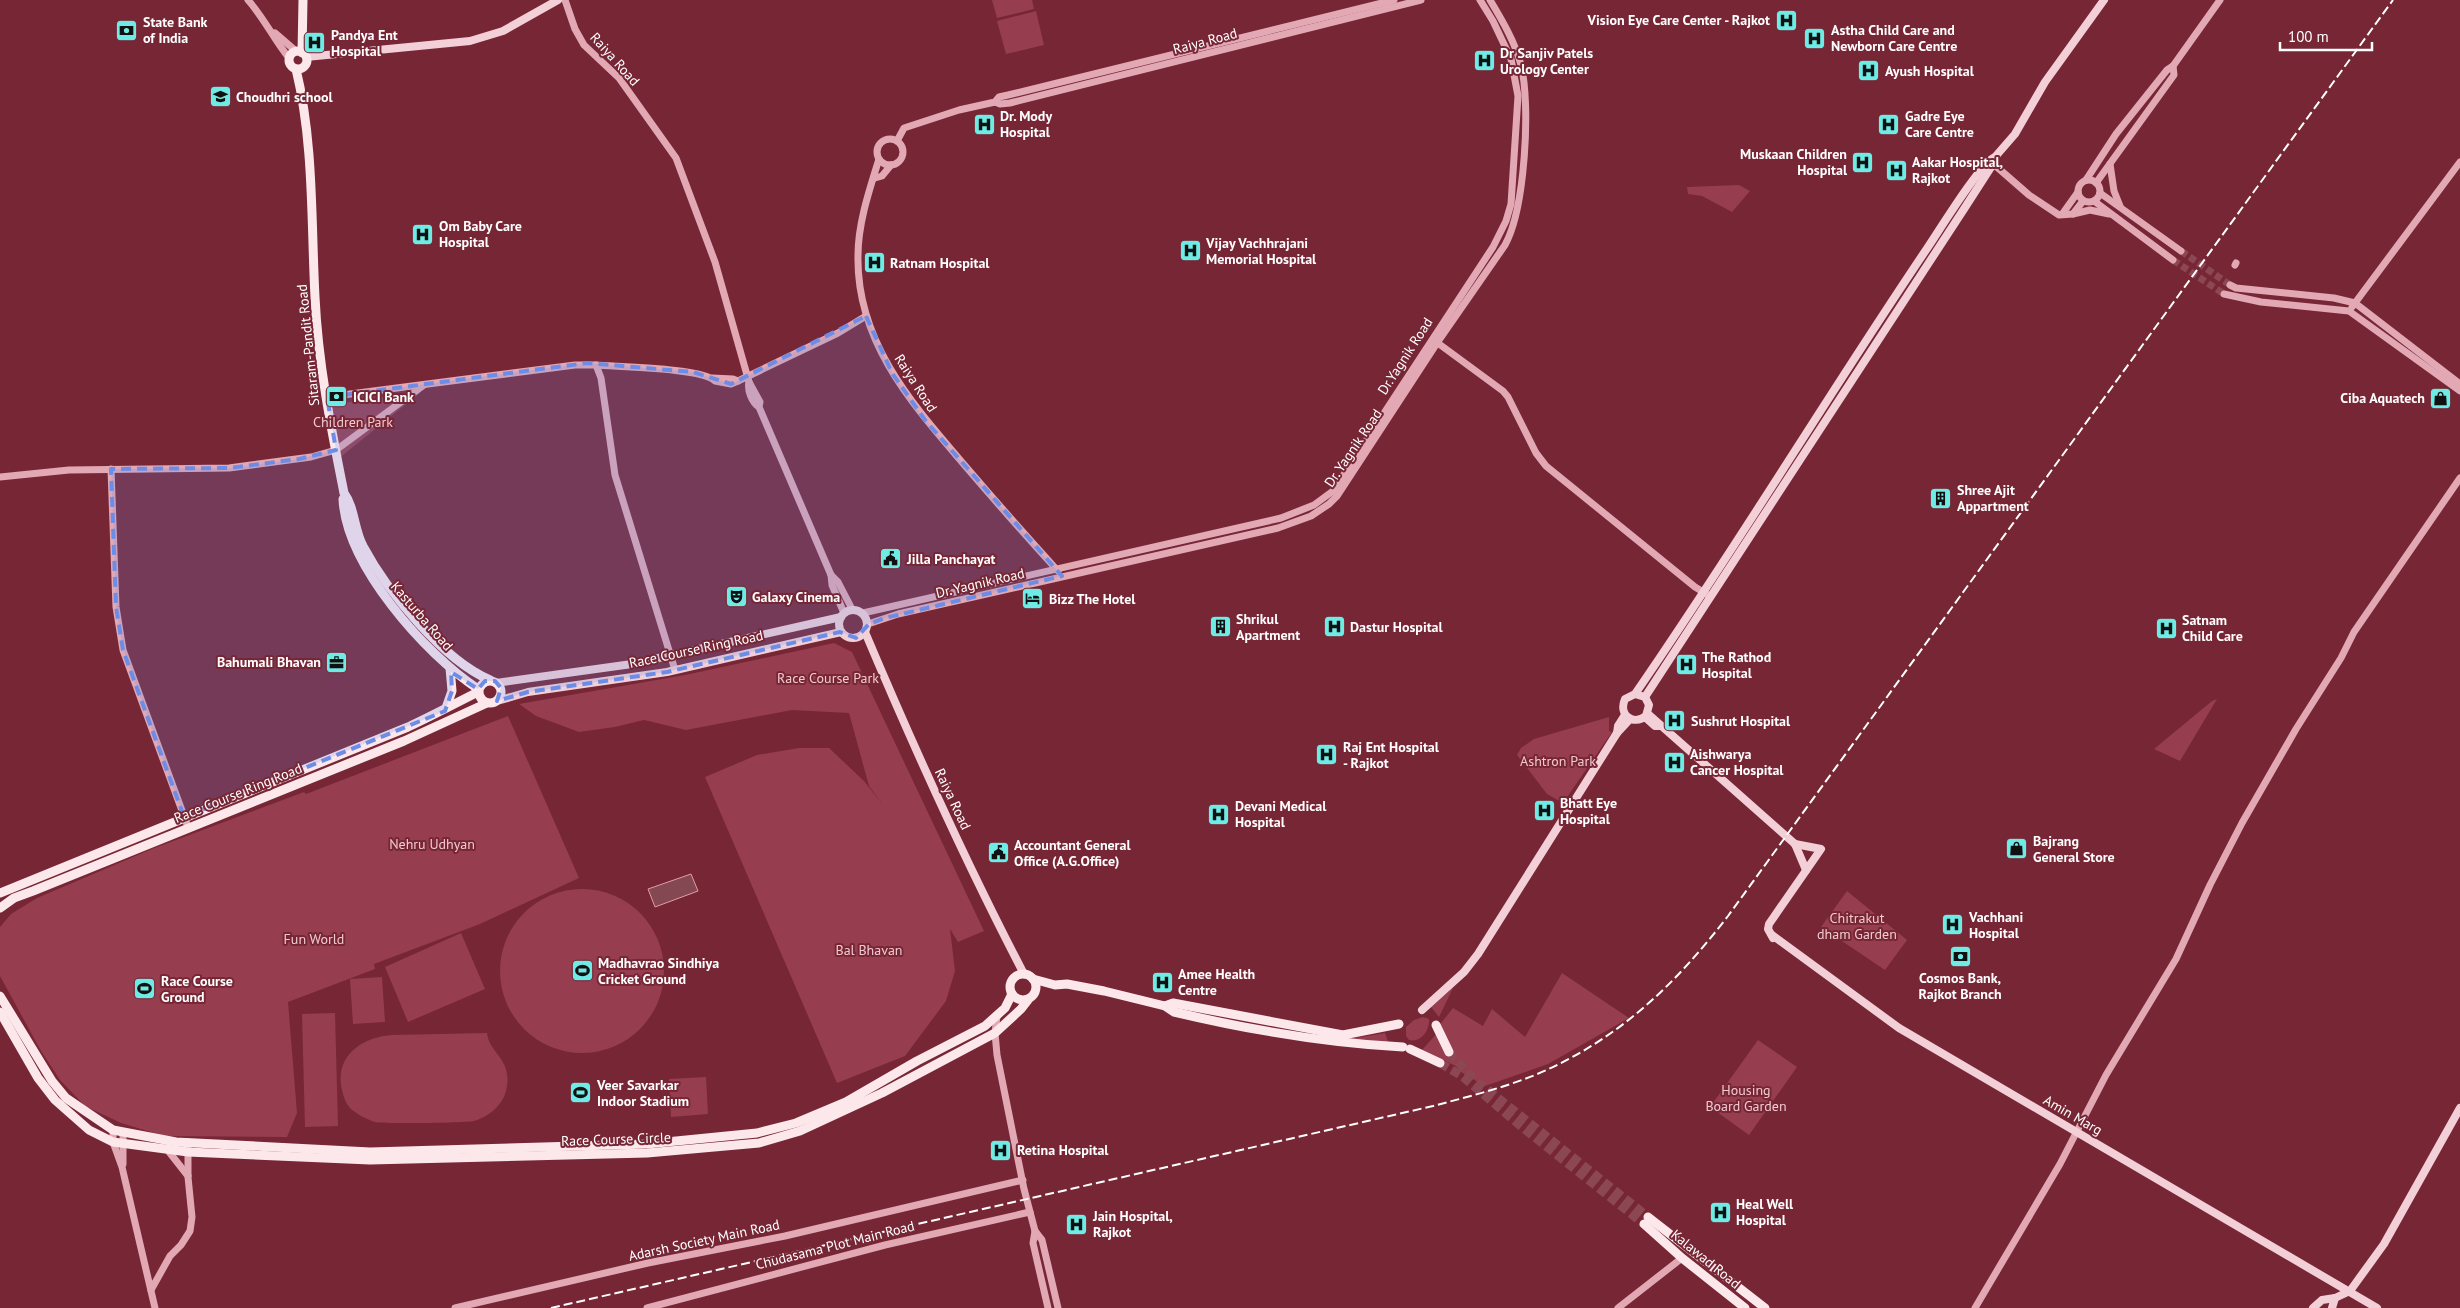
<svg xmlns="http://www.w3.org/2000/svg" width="2460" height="1308" viewBox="0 0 2460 1308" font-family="'PT Sans',sans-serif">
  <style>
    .green { fill: #963d4f }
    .water { fill: #844853; stroke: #e39cac }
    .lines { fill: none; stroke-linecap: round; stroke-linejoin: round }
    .tertiary-tunnel { stroke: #8b4753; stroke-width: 7; stroke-dasharray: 7 3.5; stroke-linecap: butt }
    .primary-tunnel { stroke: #8b4753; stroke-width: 9; stroke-dasharray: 9 4.5; stroke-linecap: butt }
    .tertiary { stroke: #e2a8b4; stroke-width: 7 }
    .secondary { stroke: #f3d0d7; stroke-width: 8 }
    .primary { stroke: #fce7ea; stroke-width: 9 }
    .rail { stroke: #fff; stroke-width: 2; stroke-dasharray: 9 4; stroke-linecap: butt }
    .marked { fill: #6c8ce6; fill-opacity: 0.2; stroke: #6c8ce6; stroke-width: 4; stroke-dasharray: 10 6; stroke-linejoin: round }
    .labels { text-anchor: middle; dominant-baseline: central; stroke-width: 4; stroke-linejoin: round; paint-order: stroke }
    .poi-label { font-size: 14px; font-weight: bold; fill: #fff; stroke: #772635; text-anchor: start }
    .street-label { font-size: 14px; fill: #fff; stroke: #772635 }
    .park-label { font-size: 14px; fill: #f2cad2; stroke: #772635 }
  </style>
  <rect width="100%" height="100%" fill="#772635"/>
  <!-- green -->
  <g class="green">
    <polygon points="992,0 1032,0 1034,9 997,18"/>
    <polygon points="1036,11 1044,45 1006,54 997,21"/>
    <polygon points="1739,185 1750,191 1732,212 1702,196 1688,194 1687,187"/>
    <polygon points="421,392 338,459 329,405"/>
    <polygon points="834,643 852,652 984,931 958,942 950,929 955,971 946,1001 905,1056 837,1083 705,777 757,755 799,748 829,748 864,781 883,805 869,786 849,713 792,710 686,730 644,720 615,727 579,732 536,716 519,704 685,675"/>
    <polygon points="2217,699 2180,761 2154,749 2212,701"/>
    <polygon points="508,716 579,878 480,924 374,964 375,969 288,1002 297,1113 287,1137 164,1136 121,1123 85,1106 60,1080 41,1051 0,976 0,927 11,914 37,898 152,849 304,792 306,794"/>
    <polygon points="1609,717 1609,731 1612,732 1563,803 1547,794 1517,755 1521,748 1534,739"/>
    <circle cx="582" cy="971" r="82"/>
    <polygon points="1847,891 1907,940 1885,970 1821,927"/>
    <polygon points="461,933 485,989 408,1022 385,967"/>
    <polygon points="1562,973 1629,1018 1548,1064 1485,1086 1461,1072 1458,1067 1422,1050 1439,1031 1438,1027 1453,1008 1483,1026 1492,1009 1525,1037"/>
    <polygon points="382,977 385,1022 353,1024 350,979"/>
    <polygon points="1453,988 1439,1017 1431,1007"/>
    <polygon points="335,1013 338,1126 305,1127 302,1014"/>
    <path d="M 1423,1017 L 1429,1019 C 1430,1030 1421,1043 1409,1040 L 1406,1036 L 1406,1027 L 1414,1020 Z"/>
    <path d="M 487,1033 C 489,1054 514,1059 506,1091 C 502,1106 488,1117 474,1121 C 466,1123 382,1124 375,1122 C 369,1120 360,1116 355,1112 C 347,1107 344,1099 342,1090 C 334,1056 362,1037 392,1035 Z"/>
    <polygon points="1385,1033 1389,1044 1349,1039"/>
    <polygon points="1758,1040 1797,1067 1749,1135 1710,1107"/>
    <polygon points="706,1077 708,1114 671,1117 669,1079"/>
  </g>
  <!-- water -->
  <polygon class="water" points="691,874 698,891 655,907 648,889"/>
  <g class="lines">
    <!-- tertiary-tunnel -->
    <g class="tertiary-tunnel">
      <polyline points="2181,251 2230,285"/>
      <polyline points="2173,260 2224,294"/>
    </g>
    <!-- primary-tunnel -->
    <g class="primary-tunnel">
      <polyline points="1449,1052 1474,1079 1648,1217"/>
      <polyline points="1440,1063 1462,1076 1522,1127 1644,1224"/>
    </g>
    <!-- tertiary -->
    <g class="tertiary">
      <path d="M 248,0 C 265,19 274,40 289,58"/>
      <polyline points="565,0 575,29 584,45 619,78 676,158 715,262 749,382"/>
      <polyline points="275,33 297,52"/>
      <polyline points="995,102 1000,104 1010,103 1421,0"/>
      <circle cx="890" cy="152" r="13"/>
      <polyline points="897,141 904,128 959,110 995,102 999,97 1008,95 1394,0"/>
      <path d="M 879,159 C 870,188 858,223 858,255 C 856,343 914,406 967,468 C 997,503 1027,537 1058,571"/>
      <polyline points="1990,161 2029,195 2059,215 2073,214 2083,201"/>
      <polyline points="2110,164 2114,191 2120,206"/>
      <polyline points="875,178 882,176 891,165"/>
      <circle cx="2089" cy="191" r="11"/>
      <polyline points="2086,180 2116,134 2167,70 2173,66 2220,0"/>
      <polyline points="2096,183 2174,75 2173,66"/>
      <polyline points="2100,193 2181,251"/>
      <polyline points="2094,201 2173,260"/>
      <polyline points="2063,213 2078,192"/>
      <polyline points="2073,214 2090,210 2109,214"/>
      <polyline points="2235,265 2236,263"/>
      <polyline points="2230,285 2236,288 2334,298 2355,303 2460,384"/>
      <polyline points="2224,294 2261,302 2349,311 2460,391"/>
      <polyline points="2352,307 2460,162"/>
      <polyline points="1435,341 1503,391 1508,397 1536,453 1546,466 1695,587 1708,595"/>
      <path d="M 596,365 C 618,367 704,368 715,381 L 731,384 L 738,381 L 838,333 L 866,316"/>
      <polyline points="712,378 733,379 738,381"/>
      <polyline points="327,397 575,365 596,365 601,378 615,475 675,670"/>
      <path d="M 759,407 C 752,403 747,390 749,382 L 760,402 L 759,407 L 831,575 L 832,585 L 844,613"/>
      <polyline points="111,469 116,607 123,650 188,827"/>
      <polyline points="0,477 69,470 229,468 311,457 336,450 424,385"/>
      <polyline points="831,575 838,582 852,609"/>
      <polyline points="863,613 1281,518 1314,505 1333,491 1493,247 1506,221 1511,204 1518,96 1511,59 1493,21 1480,0"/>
      <path d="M 868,624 L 898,614 L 1278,528 L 1311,516 L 1329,504 L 1337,496 L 1437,343 L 1505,245 C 1525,209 1531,105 1521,65 C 1515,42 1502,20 1490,0"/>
      <polyline points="997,1016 995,1033 997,1055 1024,1189 1035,1231 1042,1240 1058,1308"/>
      <polyline points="113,1130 113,1142 122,1167 155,1308"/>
      <polyline points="166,1148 188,1176"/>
      <polyline points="123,1164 123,1134"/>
      <polyline points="1035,1231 1033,1243 1048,1308"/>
      <polyline points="151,1290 170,1256 181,1245 190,1231 192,1217 188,1177 188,1142"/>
      <polyline points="455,1308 648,1263 785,1236 1023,1180"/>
      <polyline points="647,1308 885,1245 1030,1212"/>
      <polyline points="1618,1308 1682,1258"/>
      <polyline points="1975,1308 2060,1164 2106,1075 2176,959 2210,885 2242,823 2296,729 2341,658 2354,632 2460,478"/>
    </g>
    <!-- secondary -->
    <g class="secondary">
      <polyline points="306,57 470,41 503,31 558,0"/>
      <circle cx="853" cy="624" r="14"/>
      <path d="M 865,632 C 914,748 966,863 1024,974"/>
      <polyline points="496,683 632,664 841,617"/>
      <path d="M 1635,694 L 1645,697 L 1649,705 L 1646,716 C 1633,726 1618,715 1625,699 L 1635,694 C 1736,548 1828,395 1928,247 C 1939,231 1981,162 1995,157"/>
      <polyline points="1645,697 1964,209 1993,164 1995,157 2015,134 2045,82 2104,0"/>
      <polyline points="497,701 528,692 667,672 841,632"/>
      <polyline points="1648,714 1795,844 1806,870"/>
      <polyline points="1645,717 1655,726 1661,726"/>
      <polyline points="1617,733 1618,726 1625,715"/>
      <polyline points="1772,935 1899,1028 2377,1308"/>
      <polyline points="1773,938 1768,929 1769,924 1821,849 1795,844"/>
      <polyline points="1422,1010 1464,972 1478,954 1617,733 1630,719"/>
      <polyline points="2313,1308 2322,1300 2335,1298 2350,1291 2384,1244 2460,1108"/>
      <polyline points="2332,1308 2335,1298"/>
    </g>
    <!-- primary -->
    <g class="primary">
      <circle cx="298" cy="60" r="9"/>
      <polyline points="302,53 303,0"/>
      <path d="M 296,69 C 314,143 311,221 315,297 C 318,363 331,428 344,493 C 355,508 354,530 363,546 C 387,591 443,660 490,680"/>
      <path d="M 343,499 C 346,565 425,654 478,689"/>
      <circle cx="490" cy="692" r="11"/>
      <polyline points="446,708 452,691 450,668"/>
      <path d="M 0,893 L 408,727 C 432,716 454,704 478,692"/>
      <polyline points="0,908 14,898 33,891 404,741 487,703"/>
      <circle cx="1023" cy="987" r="13"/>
      <path d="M 1033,979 L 1055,985 L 1067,984 L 1104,991 L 1165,1006 L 1174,1012 C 1250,1030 1325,1043 1403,1047"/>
      <polyline points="0,996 52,1081 66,1098 113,1130 176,1142 370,1152 646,1144 757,1133 796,1123 846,1102 917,1061 985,1026 1005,1008 1012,994"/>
      <polyline points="1165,1006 1173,1003 1343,1035 1399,1024"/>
      <polyline points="0,1012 38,1078 55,1100 89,1130 113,1142 188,1152 370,1160 647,1153 759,1143 800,1131 882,1093 995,1033 1021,1009 1028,1000"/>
      <polyline points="1436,1025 1449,1052"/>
      <polyline points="1410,1049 1440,1063"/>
      <polyline points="1648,1217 1765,1308"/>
      <polyline points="1644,1224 1682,1258 1745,1308"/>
    </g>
    <!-- rail -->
    <path class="rail" d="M 551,1308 L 1433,1106 C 1467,1097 1503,1088 1535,1075 C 1618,1040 1674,986 1728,916 L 2393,0"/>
  </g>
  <!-- marked area -->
  <path class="marked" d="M 866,316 L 892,373 L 925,420 L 1062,576 L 885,618 L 869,624 L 856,638 L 840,632 L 667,672 L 528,692 L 497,701 L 501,688 L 495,681 L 485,681 L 478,689 L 451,672 L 452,691 L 445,711 L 184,817 L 123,650 L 116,607 L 111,469 L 229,468 L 299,459 L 336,450 L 327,397 L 587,363 L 693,372 L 731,384 Z"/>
  <!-- icons -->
  <defs>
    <symbol id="hospital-square" viewBox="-11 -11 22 22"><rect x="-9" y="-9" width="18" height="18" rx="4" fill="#6eebe5" stroke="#772635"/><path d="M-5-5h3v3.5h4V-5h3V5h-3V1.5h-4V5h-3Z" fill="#111"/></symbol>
    <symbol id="bank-square" viewBox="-11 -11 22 22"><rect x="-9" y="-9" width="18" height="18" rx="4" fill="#6eebe5" stroke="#772635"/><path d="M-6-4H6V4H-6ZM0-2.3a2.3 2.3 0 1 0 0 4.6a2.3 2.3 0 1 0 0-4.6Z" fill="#111"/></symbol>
    <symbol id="school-square" viewBox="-11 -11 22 22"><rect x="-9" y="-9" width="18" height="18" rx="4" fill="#6eebe5" stroke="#772635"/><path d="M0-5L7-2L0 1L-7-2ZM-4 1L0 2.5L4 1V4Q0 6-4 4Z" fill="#111"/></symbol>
    <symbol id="shop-square" viewBox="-11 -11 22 22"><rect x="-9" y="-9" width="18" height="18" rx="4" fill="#6eebe5" stroke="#772635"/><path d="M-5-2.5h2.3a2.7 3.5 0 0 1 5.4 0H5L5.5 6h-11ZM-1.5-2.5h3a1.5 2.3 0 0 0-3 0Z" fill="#111"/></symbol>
    <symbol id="building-square" viewBox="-11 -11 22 22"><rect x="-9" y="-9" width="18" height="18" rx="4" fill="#6eebe5" stroke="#772635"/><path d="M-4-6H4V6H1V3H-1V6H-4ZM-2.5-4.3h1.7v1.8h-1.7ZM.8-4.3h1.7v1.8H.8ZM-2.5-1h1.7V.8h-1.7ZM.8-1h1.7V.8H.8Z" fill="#111"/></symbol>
    <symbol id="civic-square" viewBox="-11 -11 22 22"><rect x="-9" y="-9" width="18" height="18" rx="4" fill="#6eebe5" stroke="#772635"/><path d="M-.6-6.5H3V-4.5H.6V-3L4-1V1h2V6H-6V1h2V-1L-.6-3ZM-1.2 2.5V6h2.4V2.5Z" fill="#111"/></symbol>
    <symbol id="theatre-square" viewBox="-11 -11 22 22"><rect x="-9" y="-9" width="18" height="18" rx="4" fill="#6eebe5" stroke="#772635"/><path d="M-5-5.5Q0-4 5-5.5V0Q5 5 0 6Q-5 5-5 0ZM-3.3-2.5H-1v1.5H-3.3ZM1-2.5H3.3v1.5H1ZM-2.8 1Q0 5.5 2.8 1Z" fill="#111"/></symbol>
    <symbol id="hotel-square" viewBox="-11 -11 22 22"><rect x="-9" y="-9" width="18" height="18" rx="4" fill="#6eebe5" stroke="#772635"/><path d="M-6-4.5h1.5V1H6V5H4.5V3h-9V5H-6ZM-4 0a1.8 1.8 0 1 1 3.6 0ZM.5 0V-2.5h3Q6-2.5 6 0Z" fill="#111"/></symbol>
    <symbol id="office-square" viewBox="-11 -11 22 22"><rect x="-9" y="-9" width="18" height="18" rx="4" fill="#6eebe5" stroke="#772635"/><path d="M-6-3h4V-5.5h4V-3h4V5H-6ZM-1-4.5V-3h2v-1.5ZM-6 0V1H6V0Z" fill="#111"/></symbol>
    <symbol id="stadium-square" viewBox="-11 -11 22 22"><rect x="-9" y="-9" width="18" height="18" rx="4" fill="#6eebe5" stroke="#772635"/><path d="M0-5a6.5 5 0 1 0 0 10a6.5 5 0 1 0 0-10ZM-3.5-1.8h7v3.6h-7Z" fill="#111"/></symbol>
  </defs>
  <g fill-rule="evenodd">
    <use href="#hospital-square" x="1774" y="8" width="25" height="25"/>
    <use href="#bank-square" x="114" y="18" width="25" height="25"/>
    <use href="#hospital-square" x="1802" y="26" width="25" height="25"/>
    <use href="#hospital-square" x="302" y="30" width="25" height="25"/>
    <use href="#hospital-square" x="1472" y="48" width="25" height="25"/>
    <use href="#hospital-square" x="1856" y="58" width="25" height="25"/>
    <use href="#school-square" x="208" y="84" width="25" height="25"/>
    <use href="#hospital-square" x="972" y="112" width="25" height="25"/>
    <use href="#hospital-square" x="1876" y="112" width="25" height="25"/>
    <use href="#hospital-square" x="1850" y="150" width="25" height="25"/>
    <use href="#hospital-square" x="1884" y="158" width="25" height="25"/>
    <use href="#hospital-square" x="410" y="222" width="25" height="25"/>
    <use href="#hospital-square" x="1178" y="238" width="25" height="25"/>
    <use href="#hospital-square" x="862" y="250" width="25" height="25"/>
    <use href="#bank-square" x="324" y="384" width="25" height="25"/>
    <use href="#shop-square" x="2428" y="386" width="25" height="25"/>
    <use href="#building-square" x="1928" y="486" width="25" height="25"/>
    <use href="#civic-square" x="878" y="546" width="25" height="25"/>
    <use href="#theatre-square" x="724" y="584" width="25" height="25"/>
    <use href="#hotel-square" x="1020" y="586" width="25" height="25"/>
    <use href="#building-square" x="1208" y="614" width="25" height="25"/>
    <use href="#hospital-square" x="1322" y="614" width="25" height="25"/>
    <use href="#hospital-square" x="2154" y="616" width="25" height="25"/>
    <use href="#office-square" x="324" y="650" width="25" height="25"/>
    <use href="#hospital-square" x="1674" y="652" width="25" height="25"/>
    <use href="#hospital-square" x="1662" y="708" width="25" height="25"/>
    <use href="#hospital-square" x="1314" y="742" width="25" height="25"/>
    <use href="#hospital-square" x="1662" y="750" width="25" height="25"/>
    <use href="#hospital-square" x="1532" y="798" width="25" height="25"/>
    <use href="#hospital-square" x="1206" y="802" width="25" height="25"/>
    <use href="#shop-square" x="2004" y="836" width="25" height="25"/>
    <use href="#civic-square" x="986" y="840" width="25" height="25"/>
    <use href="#hospital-square" x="1940" y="912" width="25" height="25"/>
    <use href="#bank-square" x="1948" y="944" width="25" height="25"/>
    <use href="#stadium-square" x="570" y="958" width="25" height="25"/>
    <use href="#hospital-square" x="1150" y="970" width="25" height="25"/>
    <use href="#stadium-square" x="132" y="976" width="25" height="25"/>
    <use href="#stadium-square" x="568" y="1080" width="25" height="25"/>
    <use href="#hospital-square" x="988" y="1138" width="25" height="25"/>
    <use href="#hospital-square" x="1708" y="1200" width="25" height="25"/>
    <use href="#hospital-square" x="1064" y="1212" width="25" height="25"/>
  </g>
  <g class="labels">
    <!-- poi labels -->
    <g class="poi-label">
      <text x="1770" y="20" text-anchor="end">Vision Eye Care Center - Rajkot</text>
      <text x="143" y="22">State Bank<tspan x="143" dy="16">of India</tspan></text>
      <text x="1831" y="30">Astha Child Care and<tspan x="1831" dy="16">Newborn Care Centre</tspan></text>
      <text x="331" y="35">Pandya Ent<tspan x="331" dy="16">Hospital</tspan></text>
      <text x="1500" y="53">Dr Sanjiv Patels<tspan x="1500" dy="16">Urology Center</tspan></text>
      <text x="1885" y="71">Ayush Hospital</text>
      <text x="236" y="97">Choudhri school</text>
      <text x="1000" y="116">Dr. Mody<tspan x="1000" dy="16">Hospital</tspan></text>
      <text x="1905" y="116">Gadre Eye<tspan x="1905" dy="16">Care Centre</tspan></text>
      <text x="1847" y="154" text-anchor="end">Muskaan Children<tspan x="1847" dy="16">Hospital</tspan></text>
      <text x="1912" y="162">Aakar Hospital,<tspan x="1912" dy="16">Rajkot</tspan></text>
      <text x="439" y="226">Om Baby Care<tspan x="439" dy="16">Hospital</tspan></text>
      <text x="1206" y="243">Vijay Vachhrajani<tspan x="1206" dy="16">Memorial Hospital</tspan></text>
      <text x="890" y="263">Ratnam Hospital</text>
      <text x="353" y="397">ICICI Bank</text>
      <text x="2425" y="398" text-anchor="end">Ciba Aquatech</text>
      <text x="1957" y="490">Shree Ajit<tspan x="1957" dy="16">Appartment</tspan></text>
      <text x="907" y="559">Jilla Panchayat</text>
      <text x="752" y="597">Galaxy Cinema</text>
      <text x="1049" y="599">Bizz The Hotel</text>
      <text x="1236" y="619">Shrikul<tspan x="1236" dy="16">Apartment</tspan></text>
      <text x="2182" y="620">Satnam<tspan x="2182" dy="16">Child Care</tspan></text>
      <text x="1350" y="627">Dastur Hospital</text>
      <text x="1702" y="657">The Rathod<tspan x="1702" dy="16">Hospital</tspan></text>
      <text x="321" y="662" text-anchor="end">Bahumali Bhavan</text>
      <text x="1691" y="721">Sushrut Hospital</text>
      <text x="1343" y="747">Raj Ent Hospital<tspan x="1343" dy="16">- Rajkot</tspan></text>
      <text x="1690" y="754">Aishwarya<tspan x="1690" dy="16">Cancer Hospital</tspan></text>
      <text x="1560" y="803">Bhatt Eye<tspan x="1560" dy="16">Hospital</tspan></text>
      <text x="1235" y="806">Devani Medical<tspan x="1235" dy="16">Hospital</tspan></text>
      <text x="2033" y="841">Bajrang<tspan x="2033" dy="16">General Store</tspan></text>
      <text x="1014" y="845">Accountant General<tspan x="1014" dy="16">Office (A.G.Office)</tspan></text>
      <text x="1969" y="917">Vachhani<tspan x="1969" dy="16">Hospital</tspan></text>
      <text x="598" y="963">Madhavrao Sindhiya<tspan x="598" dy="16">Cricket Ground</tspan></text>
      <text x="1178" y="974">Amee Health<tspan x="1178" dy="16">Centre</tspan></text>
      <text x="1960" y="978" text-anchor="middle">Cosmos Bank,<tspan x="1960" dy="16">Rajkot Branch</tspan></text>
      <text x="161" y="981">Race Course<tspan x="161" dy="16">Ground</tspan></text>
      <text x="597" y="1085">Veer Savarkar<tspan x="597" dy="16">Indoor Stadium</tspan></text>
      <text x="1017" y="1150">Retina Hospital</text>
      <text x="1736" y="1204">Heal Well<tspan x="1736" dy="16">Hospital</tspan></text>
      <text x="1093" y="1216">Jain Hospital,<tspan x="1093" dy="16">Rajkot</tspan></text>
    </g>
    <!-- street labels -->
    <g class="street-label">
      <text transform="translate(1205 41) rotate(-15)">Raiya Road</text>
      <text transform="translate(615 59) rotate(48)">Raiya Road</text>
      <text transform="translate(308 345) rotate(-96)">Sitaram-Pandit Road</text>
      <text transform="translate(1405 356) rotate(-57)">Dr.Yagnik Road</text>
      <text transform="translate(916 383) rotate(57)">Raiya Road</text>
      <text transform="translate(1353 448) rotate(-56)">Dr. Yagnik Road</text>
      <text transform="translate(980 583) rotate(-13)">Dr. Yagnik Road</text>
      <text transform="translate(422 616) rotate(49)">Kasturba Road</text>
      <text transform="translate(696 649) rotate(-12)">Race Course Ring Road</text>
      <text transform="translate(238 793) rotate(-22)">Race Course Ring Road</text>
      <text transform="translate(953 799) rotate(65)">Raiya Road</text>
      <text transform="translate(2073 1115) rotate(30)">Amin Marg</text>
      <text transform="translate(616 1139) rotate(-2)">Race Course Circle</text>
      <text transform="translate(704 1240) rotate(-12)">Adarsh Society Main Road</text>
      <text transform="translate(835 1245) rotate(-14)">Chudasama Plot Main Road</text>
      <text transform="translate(1706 1259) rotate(39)">Kalawad Road</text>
    </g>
    <!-- park labels -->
    <g class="park-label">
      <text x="353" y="422">Children Park</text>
      <text x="828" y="678">Race Course Park</text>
      <text x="1558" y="761">Ashtron Park</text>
      <text x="432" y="844">Nehru Udhyan</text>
      <text x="1857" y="918">Chitrakut<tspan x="1857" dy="16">dham Garden</tspan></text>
      <text x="314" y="939">Fun World</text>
      <text x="869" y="950">Bal Bhavan</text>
      <text x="1746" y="1090">Housing<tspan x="1746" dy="16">Board Garden</tspan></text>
    </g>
  </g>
  <!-- scale -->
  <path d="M2280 42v8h92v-8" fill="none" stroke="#ffffff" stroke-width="2.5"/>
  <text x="2288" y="42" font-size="15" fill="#ffffff" stroke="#772635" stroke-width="4" paint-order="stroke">100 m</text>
</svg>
